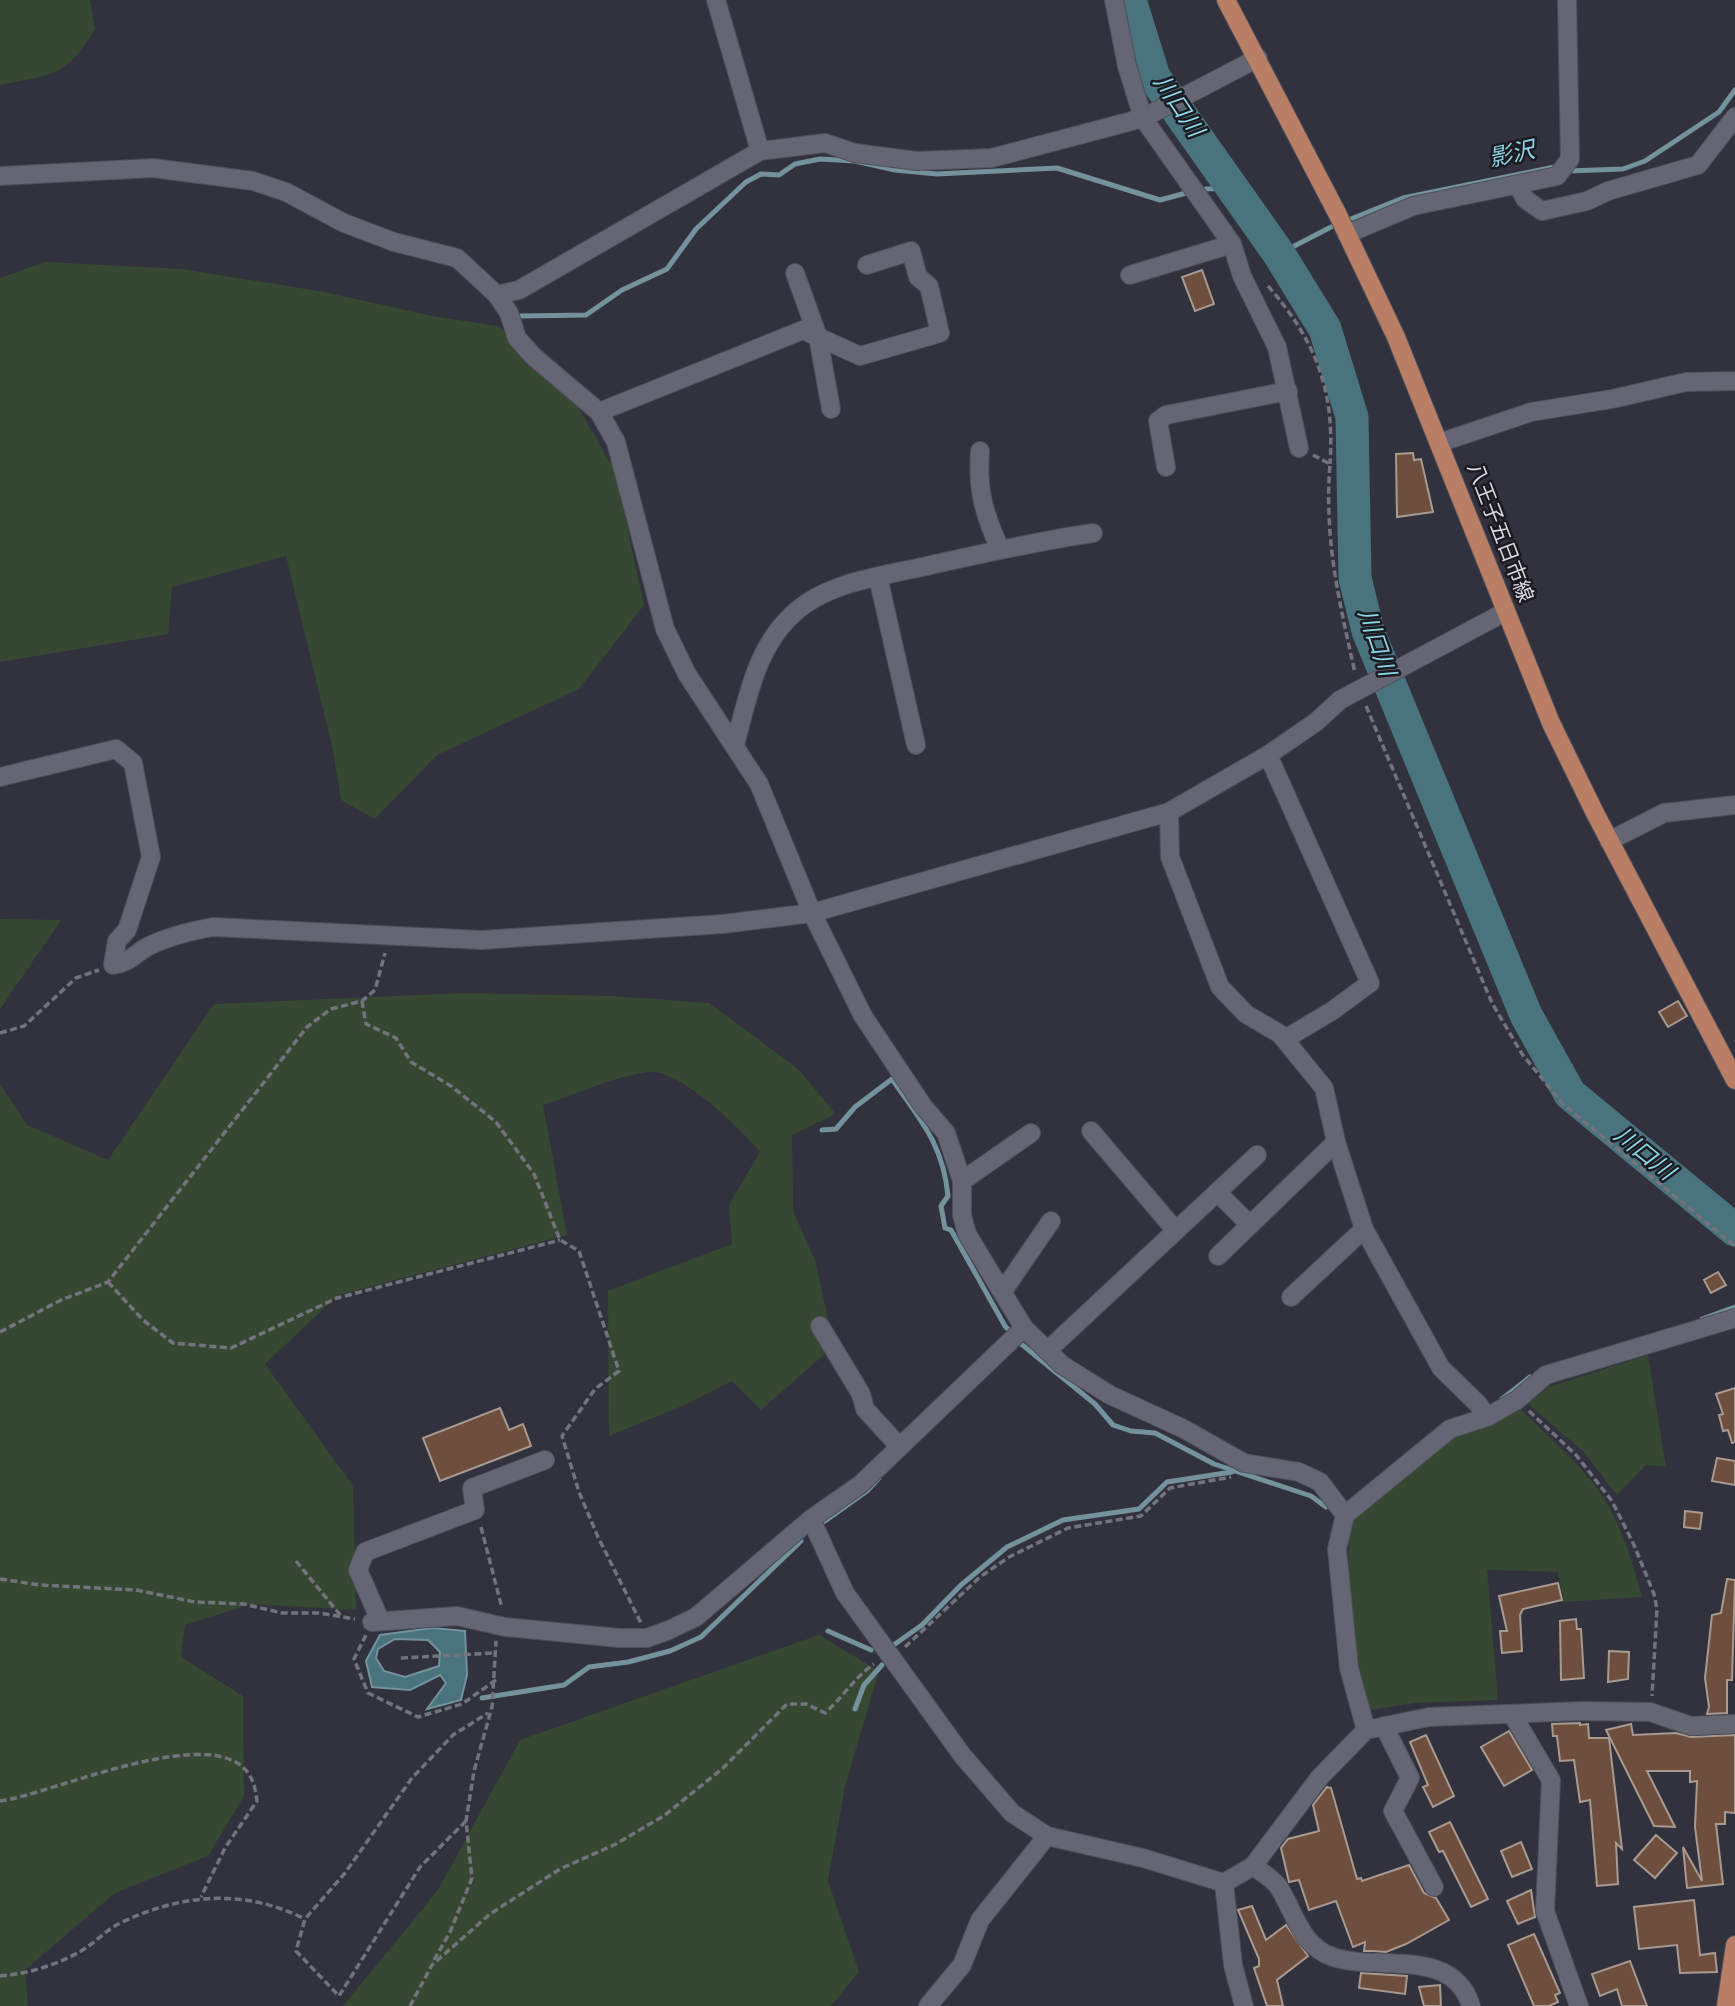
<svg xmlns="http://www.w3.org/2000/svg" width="1735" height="2006" viewBox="0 0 1735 2006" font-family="Overpass,'Noto Sans JP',sans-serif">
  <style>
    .green { fill: #364831 }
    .water { fill: #49737d; stroke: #74929b; stroke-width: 2; fill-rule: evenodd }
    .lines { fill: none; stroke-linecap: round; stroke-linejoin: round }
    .stream { stroke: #74929b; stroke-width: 5 }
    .river { stroke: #49737d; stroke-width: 33 }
    .building { fill: #6e4f3e; stroke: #a99a91; stroke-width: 2 }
    .minor-casing { stroke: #4f4f5a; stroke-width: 20 }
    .major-casing { stroke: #4f4f5a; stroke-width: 20 }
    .path { stroke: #72737d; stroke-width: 3.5; stroke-dasharray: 7 3.5; stroke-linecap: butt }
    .minor { stroke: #656674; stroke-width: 18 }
    .major { stroke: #b97f66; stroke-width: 18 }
    .labels { text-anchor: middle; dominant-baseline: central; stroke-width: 5; stroke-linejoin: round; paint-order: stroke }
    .street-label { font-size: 21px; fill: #d9d9e1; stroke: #1a1a20 }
    .water-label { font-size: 23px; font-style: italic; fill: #8ad7e8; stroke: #1a1a20 }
  </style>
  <rect width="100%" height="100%" fill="#31323e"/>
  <!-- green -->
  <g class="green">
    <path d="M 0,0 L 90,0 L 95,29 C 65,78 53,74 0,85 Z"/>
    <polygon points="45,262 183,269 324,292 432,316 498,326 557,371 615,471 644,605 579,689 437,755 375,819 341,800 332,746 286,556 172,587 168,634 0,662 0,278"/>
    <polygon points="0,919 61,920 0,1009"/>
    <path d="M 464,993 L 614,996 L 709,1003 L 797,1068 L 836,1114 L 792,1135 L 793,1211 L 815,1260 L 834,1346 L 761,1410 L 732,1381 L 689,1403 L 609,1436 L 608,1291 L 732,1244 L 729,1205 L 760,1152 C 742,1129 678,1067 647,1072 C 613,1077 577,1094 543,1105 L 567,1235 L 338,1295 L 265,1364 L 353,1486 L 356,1610 L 251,1604 L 185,1625 L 181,1657 L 243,1696 L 244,1796 L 208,1856 L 115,1893 L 25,1970 L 28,2006 L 0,2006 L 0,1084 L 27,1125 L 108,1160 L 214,1004 Z"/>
    <polygon points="1648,1355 1666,1467 1646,1465 1617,1495 1584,1452 1527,1403 1549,1387"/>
    <path d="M 1519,1408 C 1549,1438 1587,1468 1608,1505 C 1624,1534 1633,1564 1642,1597 L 1564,1602 L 1558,1572 L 1487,1570 L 1498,1700 L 1414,1703 L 1370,1710 C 1352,1647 1342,1576 1353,1512 L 1454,1430 L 1493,1425 Z"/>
    <polygon points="819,1635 879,1671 845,1786 828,1881 859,1972 831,2006 343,2006 438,1890 520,1740"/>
  </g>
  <!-- water -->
  <path class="water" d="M 432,1628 L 465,1631 L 467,1675 L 461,1700 L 427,1709 L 446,1683 L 440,1675 L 410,1690 L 372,1687 L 366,1661 L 380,1635 ZM 395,1639 L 428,1640 L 440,1652 L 439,1666 L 405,1677 L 384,1671 L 376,1658 L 378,1649 Z"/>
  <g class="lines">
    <!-- stream -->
    <g class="stream">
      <polyline points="1567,171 1623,169 1645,161 1719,112 1735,90"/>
      <polyline points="1205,189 1231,188"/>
      <polyline points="1279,254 1331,227 1403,198 1559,166"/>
      <polyline points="519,316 586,315 622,290 667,269 696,229 746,182 761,174 779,175 795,164 820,159 855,161 895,170 937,174 1057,168 1160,200 1186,193"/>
      <path d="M 822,1130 L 836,1129 L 855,1107 L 892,1079 C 921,1121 943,1144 948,1196 L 941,1206 L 945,1228 L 951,1230 L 1005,1326 L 1020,1343 L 1095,1404 L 1113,1425 L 1131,1431 L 1155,1433 L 1214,1464 L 1311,1496 L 1326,1507"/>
      <polyline points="1702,1319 1735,1307"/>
      <polyline points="1502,1399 1530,1377"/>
      <polyline points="825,1521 867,1491 879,1478"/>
      <polyline points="828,1631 871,1650"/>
      <polyline points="895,1644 922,1625 961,1585 1007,1547 1063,1520 1139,1509 1167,1482 1232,1472"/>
      <polyline points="482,1698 564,1685 589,1667 628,1662 670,1651 701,1637 801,1541"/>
      <polyline points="855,1709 864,1685 882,1665"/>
    </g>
    <!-- river -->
    <polyline class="river" points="1130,0 1154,77 1279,254 1325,329 1352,417 1355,578 1368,631 1526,1015 1570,1094 1735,1230"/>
  </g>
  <!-- building -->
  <g class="building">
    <polygon points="1202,270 1214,304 1195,311 1182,277"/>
    <polygon points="1413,453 1414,460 1421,459 1433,512 1397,517 1396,454"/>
    <polygon points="1678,1001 1687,1016 1668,1027 1659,1012"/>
    <polygon points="1718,1272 1726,1285 1711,1293 1704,1280"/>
    <polygon points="1735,1388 1735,1442 1732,1443 1728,1430 1723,1431 1719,1415 1723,1414 1716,1394"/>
    <polygon points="500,1408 509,1430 523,1424 531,1446 440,1481 423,1438"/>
    <polygon points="1717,1458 1735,1461 1735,1485 1712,1481"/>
    <polygon points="1685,1511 1702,1513 1700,1529 1684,1527"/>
    <polygon points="1727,1579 1735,1580 1732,1680 1727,1680 1727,1713 1707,1714 1709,1707 1705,1678 1712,1615 1721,1613"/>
    <polygon points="1558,1583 1562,1600 1523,1609 1520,1615 1522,1651 1502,1653 1500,1631 1507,1631 1499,1596"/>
    <polygon points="1576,1619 1577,1629 1581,1629 1584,1678 1561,1680 1560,1621"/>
    <polygon points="1609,1651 1629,1652 1628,1679 1608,1682"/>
    <polygon points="1580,1723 1580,1725 1588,1724 1589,1738 1609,1738 1622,1849 1616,1843 1618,1884 1597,1886 1590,1800 1580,1802 1574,1760 1560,1761 1557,1736 1553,1736 1552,1724"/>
    <polygon points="1631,1724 1633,1735 1676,1733 1691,1737 1735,1735 1735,1813 1725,1812 1725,1824 1716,1824 1723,1884 1687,1888 1683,1847 1702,1881 1695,1827 1697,1781 1690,1782 1690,1771 1647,1771 1675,1827 1654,1826 1606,1730"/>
    <polygon points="1509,1731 1532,1770 1504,1786 1481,1747"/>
    <polygon points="1426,1735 1454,1796 1433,1807 1423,1787 1428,1785 1410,1742"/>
    <polygon points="1327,1787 1331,1788 1357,1879 1361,1878 1362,1881 1409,1865 1424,1893 1436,1898 1449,1920 1406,1944 1386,1952 1372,1951 1364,1951 1365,1942 1353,1947 1336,1901 1309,1910 1299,1880 1289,1882 1281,1848 1288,1839 1319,1831 1313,1805"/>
    <polygon points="1450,1822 1488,1899 1471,1907 1443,1851 1439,1852 1429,1832"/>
    <polygon points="1656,1835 1677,1853 1655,1878 1634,1860"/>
    <polygon points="1521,1842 1532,1869 1512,1877 1501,1851"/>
    <polygon points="1531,1890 1535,1917 1518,1924 1507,1901"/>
    <polygon points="1694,1900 1700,1955 1715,1953 1717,1972 1680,1973 1677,1945 1639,1949 1634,1907"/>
    <polygon points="1252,1906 1266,1940 1286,1925 1308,1956 1277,1980 1283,2006 1267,2006 1254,1968 1259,1966 1259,1959 1238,1910"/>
    <polygon points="1534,1934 1560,1993 1555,1995 1558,2002 1549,2006 1534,2006 1508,1945"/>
    <polygon points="1630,1961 1647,2006 1622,2006 1617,1989 1600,1996 1592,1974"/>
    <polygon points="1361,1973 1407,1976 1405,1994 1359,1988"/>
    <polygon points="1440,1985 1441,2006 1424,2006 1419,1987"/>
  </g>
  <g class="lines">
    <defs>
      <g id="minor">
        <polyline points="716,0 760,151"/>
        <polyline points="1114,0 1127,66 1143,118 1232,244 1242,276 1277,347 1299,448"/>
        <polyline points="0,176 153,168 253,181 286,192 344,223 394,242 457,258 497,295 509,313 517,338 533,356 599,412 616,442 665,629 687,674 759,784 812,913 863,1016 923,1106 946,1133 962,1181 962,1215 967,1234 1024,1328 1062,1365 1110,1395 1184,1429 1244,1463 1299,1472 1320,1482 1345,1515"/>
        <polyline points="1518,185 1525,199 1542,211 1587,201 1608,191 1698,165 1735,117"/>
        <polyline points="1347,234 1413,206 1557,176 1570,159 1567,0"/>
        <polyline points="795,273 818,337 831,409"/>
        <polyline points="1130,275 1232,244"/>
        <polyline points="497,295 519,290 760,151 825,143 855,153 917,161 992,158 1143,118 1258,58"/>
        <polyline points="599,412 803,330 860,356 940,333 929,286 918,277 911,251 867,265"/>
        <polyline points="1439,443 1531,412 1612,399 1686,382 1735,381"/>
        <path d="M 980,451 C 977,490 984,514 1000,549"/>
        <polyline points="1166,467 1158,421 1166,415 1288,391"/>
        <polyline points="878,577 916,745"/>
        <path d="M 735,745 C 747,700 756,648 792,615 C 827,581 885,576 931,565 C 985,553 1038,541 1093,533"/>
        <polyline points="1268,755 1370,983 1332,1011 1285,1039"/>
        <path d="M 0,777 L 116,749 L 133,763 L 151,857 L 127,930 L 117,941 L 113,965 C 131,962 133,955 147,947 C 169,936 190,931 213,927 L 482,940 L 723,924 L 812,913 L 1169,812 L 1268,755 L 1316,722 L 1340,700 L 1505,612"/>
        <polyline points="1169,812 1170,857 1220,987 1246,1014 1280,1034 1324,1088 1336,1142 1364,1229 1441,1368 1478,1404 1487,1417"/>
        <polyline points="1609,841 1664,813 1735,805"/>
        <polyline points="1091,1131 1176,1231"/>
        <polyline points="962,1181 1031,1133"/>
        <polyline points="1217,1192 1250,1225"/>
        <polyline points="1218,1256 1336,1142"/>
        <polyline points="1003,1291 1051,1221"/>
        <polyline points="1291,1297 1364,1229"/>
        <polyline points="820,1326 861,1394 865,1409 898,1445"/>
        <polyline points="1047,1351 1257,1155"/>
        <polyline points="811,1519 845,1593 962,1755 1012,1813 1047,1836 1143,1858 1224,1883 1253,1866 1320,1777 1366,1730 1429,1717 1583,1711 1650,1712 1691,1726 1735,1724"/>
        <polyline points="380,1620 358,1570 365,1552 475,1510 472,1488 545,1460"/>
        <polyline points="372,1622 457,1616 505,1627 619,1638 647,1638 669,1630 696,1617 811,1519 861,1484 1024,1328"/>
        <polyline points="1512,1714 1551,1780 1545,1911 1579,2006"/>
        <polyline points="1384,1726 1410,1778 1393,1811 1434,1887"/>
        <polyline points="1366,1730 1349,1668 1337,1549 1345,1515 1450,1429 1487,1417 1517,1400 1546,1375 1735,1318"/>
        <path d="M 1253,1866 C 1261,1872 1272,1878 1278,1886 C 1295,1912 1300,1946 1333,1957 C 1378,1972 1453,1946 1471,2006"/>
        <polyline points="1224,1883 1233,1965 1244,2006"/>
        <polyline points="928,2006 962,1965 980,1920 1047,1836"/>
      </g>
      <g id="major">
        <polyline points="1226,0 1338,215 1396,337 1551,723 1595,813 1735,1080"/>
        <polyline points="1726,2006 1735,1945"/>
      </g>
    </defs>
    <!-- minor casing -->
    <use href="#minor" class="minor-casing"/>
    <!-- major casing -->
    <use href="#major" class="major-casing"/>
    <!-- path -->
    <g class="path">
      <path d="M 1268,286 C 1316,341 1335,390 1330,464"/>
      <path d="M 1313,455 L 1330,464 C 1324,540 1339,600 1355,673"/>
      <polyline points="1366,706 1492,1003 1522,1054 1563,1104 1735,1246"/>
      <polyline points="362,1001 366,1024 396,1038 411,1062 451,1086 496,1122 534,1174 560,1240 579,1251 619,1371 595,1389 562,1436 579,1492 598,1537 641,1623"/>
      <polyline points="0,1033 24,1026 76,978 99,970"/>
      <polyline points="108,1282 143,1320 173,1343 231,1348 337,1298 560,1240"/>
      <polyline points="0,1332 61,1300 108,1282 307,1027 331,1009 362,1001 375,990 385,953"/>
      <polyline points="1529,1411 1576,1455 1612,1501 1634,1545 1654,1594 1657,1609 1652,1696"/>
      <polyline points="481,1527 502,1608"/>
      <polyline points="296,1561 341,1616"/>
      <polyline points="0,1579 40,1585 136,1590 195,1602 244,1604 282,1613 319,1613 355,1619"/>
      <polyline points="366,1635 354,1659 368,1693 418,1717 462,1704 496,1680"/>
      <polyline points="905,1647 980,1577 1009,1557 1068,1528 1141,1516 1170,1488 1231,1477"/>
      <polyline points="401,1658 494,1653"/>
      <path d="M 0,1801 C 48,1796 224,1714 252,1780 C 255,1786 256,1794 257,1801 L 225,1848 L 201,1897"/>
      <polyline points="466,1821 420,1867 339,1996 296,1951 305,1919 345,1873 412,1778 453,1735 488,1713"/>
      <polyline points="434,1960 450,1932 472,1878 466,1821 474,1771 492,1707 496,1641"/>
      <path d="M 0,1976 C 27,1974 57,1965 81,1951 C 95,1943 106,1930 120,1923 C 181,1894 243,1888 305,1919"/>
      <path d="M 410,2006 L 432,1965 L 490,1914 L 560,1869 L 616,1844 L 665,1815 L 723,1768 L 787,1704 L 806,1704 L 825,1713 C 843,1697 855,1677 874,1664"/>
    </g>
    <!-- minor -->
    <use href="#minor" class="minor"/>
    <!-- major -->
    <use href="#major" class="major"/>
  </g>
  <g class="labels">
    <!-- street labels -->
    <g class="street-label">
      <text transform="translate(1499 533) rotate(69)">八王子五日市線</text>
    </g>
    <!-- water labels -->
    <g class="water-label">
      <text transform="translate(1177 107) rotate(56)">川口川</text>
      <text transform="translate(1512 156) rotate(-12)">影沢</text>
      <text transform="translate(1375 643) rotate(71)">川口川</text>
      <text transform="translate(1643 1155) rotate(39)">川口川</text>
    </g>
  </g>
</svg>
